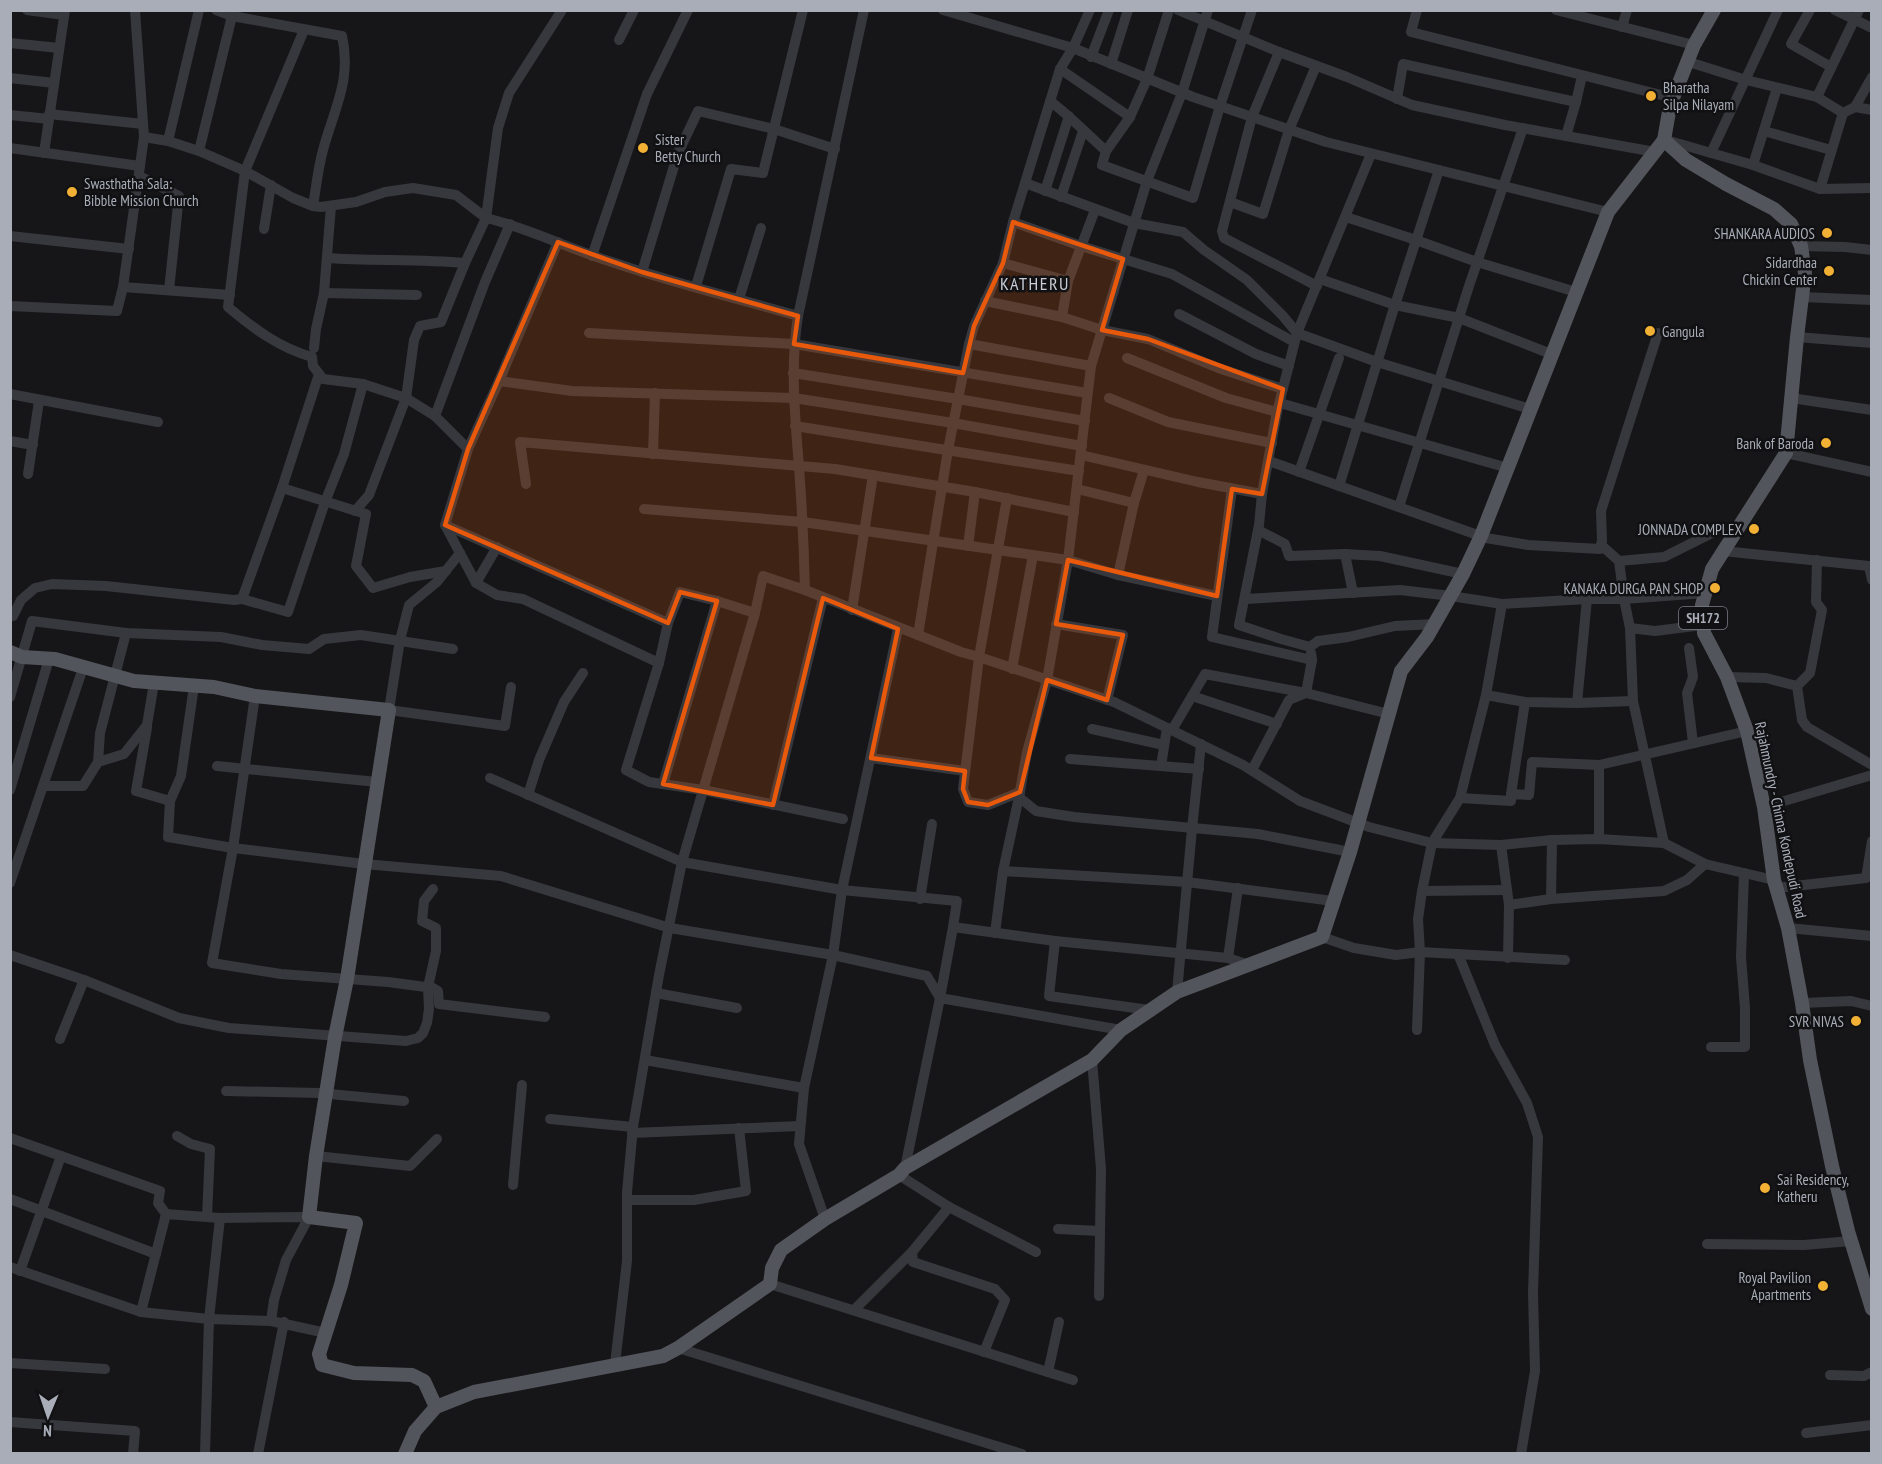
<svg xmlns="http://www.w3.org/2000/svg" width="1882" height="1464" viewBox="0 0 1882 1464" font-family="'PT Sans Narrow',sans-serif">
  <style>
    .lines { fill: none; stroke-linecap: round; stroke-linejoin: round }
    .minor { stroke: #37383d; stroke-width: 10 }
    .major { stroke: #53555c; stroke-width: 14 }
    .marked { fill: #e8590c; fill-opacity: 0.2; stroke: #e8590c; stroke-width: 4.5; stroke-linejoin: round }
    .poi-dot { fill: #f2b134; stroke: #111113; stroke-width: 2 }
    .labels { text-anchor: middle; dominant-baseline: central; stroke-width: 5; stroke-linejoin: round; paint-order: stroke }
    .shield { fill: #111113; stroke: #7b7e86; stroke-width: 1.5 }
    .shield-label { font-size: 14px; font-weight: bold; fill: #a8adb8 }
    .poi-label { font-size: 15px; fill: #a8adb8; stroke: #111113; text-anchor: end }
    .street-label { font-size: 15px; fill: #a8adb8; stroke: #111113 }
    .quarter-label { font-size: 18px; letter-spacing: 1.5px; fill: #c9ccd4; stroke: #111113 }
  </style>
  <rect width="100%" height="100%" fill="#161618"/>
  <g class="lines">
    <!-- minor -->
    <g class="minor">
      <polyline points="27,10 64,15"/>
      <path d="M 216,10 L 232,16 L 342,36 C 352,80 334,109 323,150 C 318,168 316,188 313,206"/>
      <path d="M 562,10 L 509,93 L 498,128 L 486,218 C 529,228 569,249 612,262 C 673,283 736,298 798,316 L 864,10"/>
      <polyline points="943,10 1073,48 1193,97 1326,142 1608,212"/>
      <polyline points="1178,10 1279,52 1347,77 1412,105 1505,125 1655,152"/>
      <polyline points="1208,10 1182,93 1147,181 1091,366 1068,560 1047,680 1027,752 1019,797 1036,811 1074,817 1258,834 1350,852"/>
      <polyline points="1417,10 1411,32 1673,98"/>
      <polyline points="1556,10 1694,45"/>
      <polyline points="1810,10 1791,44 1831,67"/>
      <polyline points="1835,10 1872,28"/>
      <polyline points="1622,27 1627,10"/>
      <path d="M 304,30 L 245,171 L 228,307 C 254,329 280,348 312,357 L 313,366 L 323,379 L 363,384 L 406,398 L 435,416"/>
      <polyline points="619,40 634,10"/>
      <polyline points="10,43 59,48"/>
      <polyline points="1279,52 1252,117 1222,231 1224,238 1317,286"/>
      <polyline points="1091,57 1109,10"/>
      <polyline points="1111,64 1128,10"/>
      <polyline points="1060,69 1130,117"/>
      <polyline points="10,78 54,83"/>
      <polyline points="1817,97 1859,10"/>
      <polyline points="1397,99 1403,64 1576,102 1566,136"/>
      <path d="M 1050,101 C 1070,116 1087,134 1106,151 L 1102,165 L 1193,198 L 1220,106 L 1252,10"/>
      <polyline points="1576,102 1582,76"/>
      <polyline points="1855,107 1872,110"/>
      <polyline points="1843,113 1855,107 1872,77"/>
      <polyline points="49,114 143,124"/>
      <polyline points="10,115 49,119"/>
      <polyline points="1764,131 1831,150"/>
      <polyline points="144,137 168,141 199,151 245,171 293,198 313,206 321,207 356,202 385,192 413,188 456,195 486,218 465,263 441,322 420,326 414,340 406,398 369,495 355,511"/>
      <polyline points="1666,140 1753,165 1820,189 1843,113 1817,97 1746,80 1689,62"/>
      <polyline points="168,141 199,10"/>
      <polyline points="10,148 140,166"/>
      <polyline points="199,151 232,16"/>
      <polyline points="1106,151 1130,117 1147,79 1169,10"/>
      <polyline points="44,153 65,10"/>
      <polyline points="1711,153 1778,10"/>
      <polyline points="1371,154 1297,333 1277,412 1262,494 1259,525 1239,625 1281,639 1310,647 1318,641 1348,637 1395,626 1435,624"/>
      <polyline points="1753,165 1777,88"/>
      <polyline points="139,176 179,196 169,290"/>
      <polyline points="1025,183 1134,223 1183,232 1204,250 1247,280 1283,316 1297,333 1377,362 1530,409"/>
      <polyline points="1820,189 1872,188"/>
      <polyline points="1045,191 1069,116"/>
      <polyline points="1061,197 1083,131"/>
      <polyline points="1230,202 1263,214 1289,130 1316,66"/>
      <polyline points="1346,217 1416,240 1477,262 1576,292"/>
      <polyline points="1013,222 1081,246 1172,274 1294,342"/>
      <polyline points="264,229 271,185"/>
      <polyline points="10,236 129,249"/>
      <polyline points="558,242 499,381 468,449 445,525 476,583 497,595 523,599 659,663"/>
      <polyline points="1801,246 1845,247 1872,250"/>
      <polyline points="592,256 647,94 688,10"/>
      <path d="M 327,258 C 373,261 419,259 465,263"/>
      <polyline points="1003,263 1068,281"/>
      <polyline points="642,272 678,153 698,111 774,129 835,149"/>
      <polyline points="1320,279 1395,305 1459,318 1551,354"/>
      <polyline points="696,286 731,169 763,173 803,10"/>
      <polyline points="123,287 230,295"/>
      <polyline points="324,293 417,295"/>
      <polyline points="1802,297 1872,300"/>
      <polyline points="739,299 761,228"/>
      <polyline points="985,301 1062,317 1102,330 1148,339 1218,368 1283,389"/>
      <polyline points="10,306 117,311 123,287 144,137 135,10"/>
      <polyline points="1179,314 1256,354 1289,366"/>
      <path d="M 798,316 C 790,366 795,416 799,467 C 802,508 804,549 805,590"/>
      <polyline points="1062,317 1068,281 1095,210"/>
      <polyline points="589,333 794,344 1087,393"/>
      <polyline points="1797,337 1872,343"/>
      <polyline points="969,344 1091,366"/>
      <polyline points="314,348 316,329 324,293 331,206"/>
      <polyline points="1127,358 1226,398 1277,412"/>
      <polyline points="793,373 958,399 1085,421"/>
      <polyline points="319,374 282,488 242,599 288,612 325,502 344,454 363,384"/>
      <polyline points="499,381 572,391 794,398 953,423 1082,446"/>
      <polyline points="10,394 158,422"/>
      <polyline points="1109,398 1168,422 1272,443"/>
      <polyline points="1791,398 1872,410"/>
      <polyline points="1280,403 1508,468"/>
      <polyline points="795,426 1079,471"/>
      <polyline points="10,441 33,445"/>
      <polyline points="468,449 435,416 485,282 510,224"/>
      <polyline points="1786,453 1872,472"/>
      <polyline points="653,454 655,393"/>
      <polyline points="1081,455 1198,482 1262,494"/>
      <polyline points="1269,461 1486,538 1528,545 1600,549 1602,541 1601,511 1658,333"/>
      <polyline points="1299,472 1339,358"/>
      <polyline points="28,474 39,401"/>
      <polyline points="526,484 520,442 835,469 975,492 1074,512"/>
      <polyline points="1339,486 1393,311 1439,170"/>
      <polyline points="282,488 366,514 356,566 373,588 410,577 446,571"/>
      <polyline points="1077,489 1134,503"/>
      <polyline points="1232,489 1212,637 1312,660"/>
      <polyline points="1007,498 979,657 963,789 968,802 988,805 1020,792"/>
      <polyline points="1399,507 1469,286 1523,128"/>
      <polyline points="644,509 803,522 1068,560 1118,575 1134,503 1144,470"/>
      <polyline points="445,525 668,623"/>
      <polyline points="1258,530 1285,544 1289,556 1345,554 1380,556 1463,574"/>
      <polyline points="1601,545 1619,561 1624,599 1630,628 1633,701 1664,843"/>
      <polyline points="968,546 975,492"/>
      <polyline points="1723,551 1869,566"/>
      <polyline points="460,553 437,582 409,605 400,640 389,710 505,726 511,687"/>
      <polyline points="1345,554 1353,593"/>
      <polyline points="1817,560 1816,602 1822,610 1810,673 1797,686 1802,720 1807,727 1872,765"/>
      <polyline points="1619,561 1664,557 1716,531"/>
      <polyline points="1872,566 1869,566 1872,580"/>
      <polyline points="1118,575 1217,596"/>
      <polyline points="476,583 497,547"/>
      <polyline points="1245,599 1400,590 1451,596 1502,604 1587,599 1624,599 1705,593"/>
      <polyline points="852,610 873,475"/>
      <polyline points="755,613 717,601 680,592 668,623 659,663 626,770 649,782 703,790 843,819"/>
      <polyline points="13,616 21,600 35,588 52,584 106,586 234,600 242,599"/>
      <polyline points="1056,624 1123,635 1107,700"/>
      <polyline points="1630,628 1655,631 1703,625"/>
      <polyline points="898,629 842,890 833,955 927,976 940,998 953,927 1055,941 1228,958 1249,965"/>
      <polyline points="918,635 948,450 969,344 974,326 1003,263 1013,222 1060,69 1073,48 1090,10"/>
      <polyline points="1689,648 1693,677 1687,693 1693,743"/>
      <polyline points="1012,669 1033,555"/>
      <polyline points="1727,677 1766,678 1797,686"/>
      <polyline points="194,686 181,776 170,801 168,837 233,848 364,864 501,876 670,928 833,955 804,1088 799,1144 825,1219"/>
      <polyline points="1486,695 1525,702 1577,703 1633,701"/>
      <polyline points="255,696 233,848 212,963 281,974 388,982 433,988 438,991 439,1004 545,1017"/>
      <polyline points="1192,696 1277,724"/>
      <polyline points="10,697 32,621 126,633 221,637 262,645 309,649 324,639 361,635 453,649"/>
      <polyline points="1577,703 1587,599"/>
      <polyline points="147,728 136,791 170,801"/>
      <polyline points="1092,729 1164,745"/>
      <polyline points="1172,730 1205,674 1306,693 1389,714"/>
      <polyline points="871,758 965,771"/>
      <polyline points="1070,759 1199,769"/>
      <polyline points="98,762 100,733 126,633"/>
      <polyline points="217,766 377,782"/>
      <polyline points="1161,766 1167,728"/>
      <polyline points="1252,770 1289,700 1306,693 1312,660 1311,653"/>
      <polyline points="490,778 682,862 842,890 957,901 953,927"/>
      <polyline points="663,784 717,601"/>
      <polyline points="44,786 83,786 98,762 124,754 147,725 154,683"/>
      <polyline points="10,790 49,659"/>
      <polyline points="1511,794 1525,702"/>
      <polyline points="528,795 539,760 564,702 583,673"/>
      <polyline points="1460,798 1511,801 1511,794 1529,795 1532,762 1599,765 1747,731"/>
      <polyline points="773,805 823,598"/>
      <polyline points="1764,807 1872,775"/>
      <polyline points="1599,839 1599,765"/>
      <polyline points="1501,845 1509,905 1551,899 1664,891 1687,880 1705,864"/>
      <polyline points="1003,871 1019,797"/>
      <polyline points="10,883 83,668"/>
      <polyline points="1777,888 1866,878 1872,841"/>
      <polyline points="1422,891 1507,890"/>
      <polyline points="920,899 932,824"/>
      <polyline points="1551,899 1552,840"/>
      <polyline points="1788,928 1872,936"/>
      <polyline points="995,933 1003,871 1187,882 1333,901"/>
      <polyline points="1322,937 1354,948 1396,955 1420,952 1565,960"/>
      <polyline points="1055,941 1049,996 1149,1010"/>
      <polyline points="1458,954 1495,1045 1527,1103 1538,1137 1533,1293 1535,1371 1521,1454"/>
      <polyline points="10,955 84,980 179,1018 229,1028 406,1041 418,1038 423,1033 427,1023 429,1009 428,987 436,951 436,928 422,921 424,901 433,889"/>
      <polyline points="1228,958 1238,888"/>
      <polyline points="1508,958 1509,905"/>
      <polyline points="1177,992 1192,829 1201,744"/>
      <polyline points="656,993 737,1008"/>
      <polyline points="1802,1003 1851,1001 1872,1006"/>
      <polyline points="1417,1030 1420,952 1418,919 1422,891 1432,843 1460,798 1486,695 1502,604"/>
      <polyline points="60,1039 84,980"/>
      <polyline points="1711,1047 1745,1047 1745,1008 1741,957 1744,873"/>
      <polyline points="645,1060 804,1088"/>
      <polyline points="1092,1060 1101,1169 1099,1296"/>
      <polyline points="226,1091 319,1093 404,1101"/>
      <polyline points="550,1119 633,1127"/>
      <polyline points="632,1133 800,1126"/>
      <polyline points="177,1136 191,1144 210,1149 207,1217"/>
      <polyline points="10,1138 160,1191 158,1203 166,1214 141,1312"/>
      <polyline points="316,1156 410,1166 437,1139"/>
      <polyline points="905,1168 940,998 1121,1030"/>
      <polyline points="513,1185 522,1085"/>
      <polyline points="10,1199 156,1254"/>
      <polyline points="627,1200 694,1200 746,1191 739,1128"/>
      <polyline points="949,1207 1036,1252"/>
      <polyline points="166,1214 220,1218 309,1217 286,1260 274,1300 271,1321"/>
      <polyline points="1058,1229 1100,1231"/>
      <polyline points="1707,1244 1804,1245 1851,1241"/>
      <polyline points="912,1252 913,1262 995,1289 1005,1300 984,1352"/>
      <polyline points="10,1267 141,1312 209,1319 271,1321 326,1333"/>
      <polyline points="20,1271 61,1156"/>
      <polyline points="770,1284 1073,1380"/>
      <polyline points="854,1310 912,1252 949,1207 899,1175"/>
      <polyline points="678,1348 1022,1454"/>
      <polyline points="10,1363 105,1369"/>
      <polyline points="615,1364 627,1261 627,1192 633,1127 659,975 682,862 755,613 763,576 805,590 961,652 979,657 1114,702 1243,765 1300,801 1369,827 1432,843 1501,845 1552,840 1599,839 1664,843 1705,864 1774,880"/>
      <polyline points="1048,1372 1059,1322"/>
      <polyline points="1830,1375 1864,1376 1872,1372"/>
      <polyline points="10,1422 135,1431 133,1454"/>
      <polyline points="1806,1433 1872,1425"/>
      <polyline points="205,1454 209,1319 220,1218"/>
      <polyline points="258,1454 284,1322"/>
    </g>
    <!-- major -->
    <g class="major">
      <polyline points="1714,10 1694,45 1673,98 1670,106 1664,140 1686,160 1726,184 1774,209 1791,224 1801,246 1805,273 1797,337 1786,453 1712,569 1702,605 1704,633 1727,677 1747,731 1764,807 1774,880 1788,928 1802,1003 1810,1060 1832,1166 1848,1231 1872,1309"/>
      <polyline points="10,652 22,657 55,659 134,681 214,687 255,696 389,710 347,979 335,1037 316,1156 309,1217 356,1223 341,1285 319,1354 322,1365 354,1373 412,1375 424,1381 436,1407"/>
      <polyline points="405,1454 415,1431 436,1407 474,1392 663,1356 678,1348 770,1284 772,1268 781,1250 825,1219 899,1175 905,1168 1092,1060 1121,1030 1177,992 1322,937 1350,852 1401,671 1427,637 1463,574 1481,536 1608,212 1664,140"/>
    </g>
  </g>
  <!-- marked area -->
  <path class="marked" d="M 1013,222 L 1123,259 L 1102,330 L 1148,339 L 1283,389 L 1262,494 L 1232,489 L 1217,596 L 1068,560 L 1056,624 L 1123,635 L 1107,700 L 1047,680 L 1020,792 L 988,805 L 968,802 L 963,789 L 965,771 L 871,758 L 898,629 L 823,598 L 773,805 L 663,784 L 717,601 L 680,592 L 668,623 L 445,525 L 468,449 L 558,242 L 642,272 L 798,316 L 794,344 L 963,373 L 974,326 L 1003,263 Z"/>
  <!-- markers -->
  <g class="poi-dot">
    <circle cx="1651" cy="96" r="6"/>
    <circle cx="643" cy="148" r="6"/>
    <circle cx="72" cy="192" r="6"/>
    <circle cx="1827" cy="233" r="6"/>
    <circle cx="1829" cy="271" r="6"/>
    <circle cx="1650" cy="331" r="6"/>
    <circle cx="1826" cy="443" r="6"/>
    <circle cx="1754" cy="529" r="6"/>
    <circle cx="1715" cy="588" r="6"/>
    <circle cx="1856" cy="1021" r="6"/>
    <circle cx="1765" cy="1188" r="6"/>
    <circle cx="1823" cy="1286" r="6"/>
  </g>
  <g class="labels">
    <!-- shield labels -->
    <rect class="shield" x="1679" y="607" width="48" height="22" rx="4.5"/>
    <g class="shield-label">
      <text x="1703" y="618">SH172</text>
    </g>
    <!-- poi labels -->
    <g class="poi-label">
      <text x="1663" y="87" text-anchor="start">Bharatha<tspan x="1663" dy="17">Silpa Nilayam</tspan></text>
      <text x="655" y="139" text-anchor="start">Sister<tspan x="655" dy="17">Betty Church</tspan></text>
      <text x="84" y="183" text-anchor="start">Swasthatha Sala:<tspan x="84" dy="17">Bibble Mission Church</tspan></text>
      <text x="1815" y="233">SHANKARA AUDIOS</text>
      <text x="1817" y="262">Sidardhaa<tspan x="1817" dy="17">Chickin Center</tspan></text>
      <text x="1662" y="331" text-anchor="start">Gangula</text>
      <text x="1814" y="443">Bank of Baroda</text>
      <text x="1742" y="529">JONNADA COMPLEX</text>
      <text x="1703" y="588">KANAKA DURGA PAN SHOP</text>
      <text x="1844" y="1021">SVR NIVAS</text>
      <text x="1777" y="1179" text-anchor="start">Sai Residency,<tspan x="1777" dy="17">Katheru</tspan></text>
      <text x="1811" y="1277">Royal Pavilion<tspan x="1811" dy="17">Apartments</tspan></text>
    </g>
    <!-- street labels -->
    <g class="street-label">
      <text transform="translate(1781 820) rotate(78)">Rajahmundry - Chinna Kondepudi Road</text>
    </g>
    <!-- quarter labels -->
    <g class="quarter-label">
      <text x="1035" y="283">KATHERU</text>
    </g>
  </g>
  <!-- border -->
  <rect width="1882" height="1464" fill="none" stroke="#a8adb8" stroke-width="24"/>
  <!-- north arrow -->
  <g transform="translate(48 1416) rotate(182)" stroke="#111113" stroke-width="4.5" paint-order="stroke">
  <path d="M0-4.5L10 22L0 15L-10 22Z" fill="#a8adb8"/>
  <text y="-9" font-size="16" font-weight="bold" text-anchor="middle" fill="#a8adb8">N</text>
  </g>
</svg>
